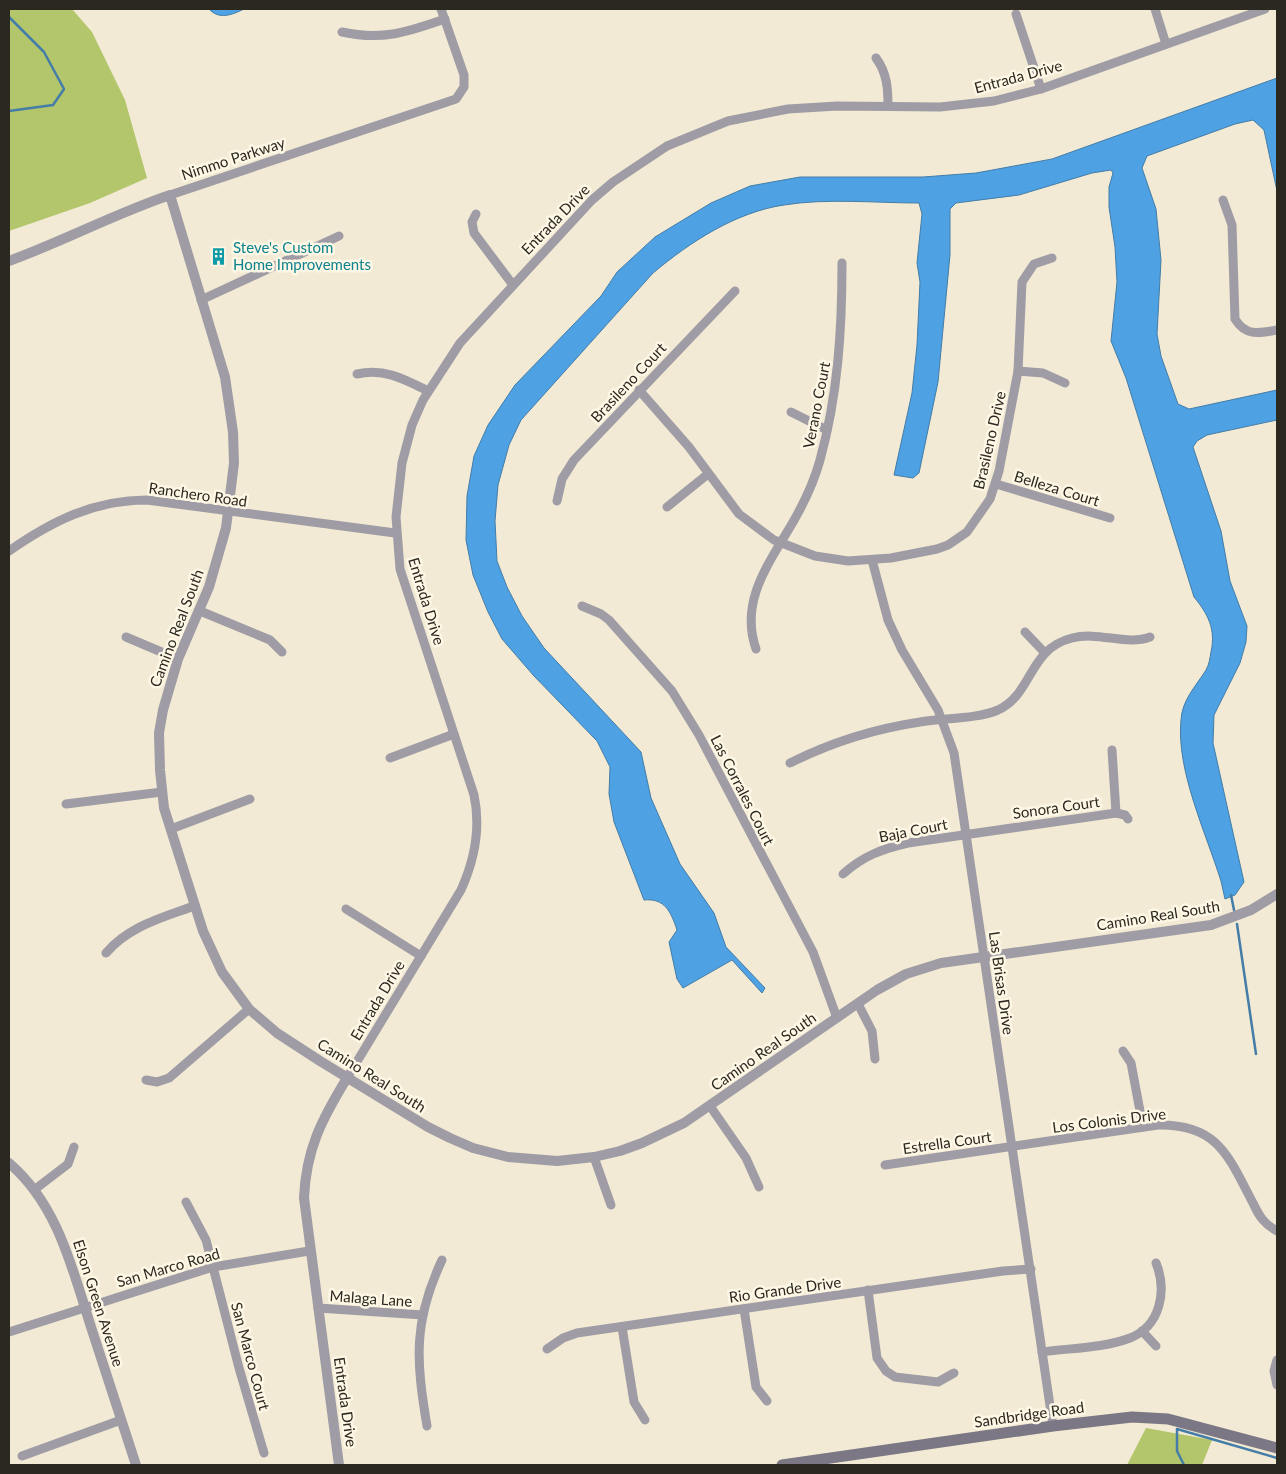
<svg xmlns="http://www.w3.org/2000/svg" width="1286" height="1474" viewBox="0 0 1286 1474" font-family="Lato,sans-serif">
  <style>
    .green { fill: #b3c66b }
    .water { fill: #4ea1e3; stroke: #447da8 }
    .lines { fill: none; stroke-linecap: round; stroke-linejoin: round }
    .stream { stroke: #447da8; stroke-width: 2.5 }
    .minor { stroke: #9f9ca5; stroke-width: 9 }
    .tertiary { stroke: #9f9ca5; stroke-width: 10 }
    .secondary { stroke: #7b7784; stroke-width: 11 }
    .labels { text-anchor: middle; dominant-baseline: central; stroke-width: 5; stroke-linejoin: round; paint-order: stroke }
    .street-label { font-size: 15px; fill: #2b2820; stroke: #fef7e5 }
    .culture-label { font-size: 15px; fill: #0d838f; stroke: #fef7e5; text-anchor: start }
  </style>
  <rect width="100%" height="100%" fill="#f2ead4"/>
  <!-- green -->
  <g class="green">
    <polygon points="9,9 72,9 92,32 125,100 147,178 90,203 9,231"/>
    <polygon points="1146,1428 1212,1440 1202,1465 1127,1465"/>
  </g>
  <!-- water -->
  <g class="water">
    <path d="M 209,9 L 244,9 C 232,15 219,20 209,9 Z"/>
    <path d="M 1277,78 L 1277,191 L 1264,130 L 1253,120 L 1235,124 L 1147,156 L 1142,168 L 1156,209 L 1161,260 L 1157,334 L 1161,356 L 1178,404 L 1189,409 L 1277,390 L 1277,420 L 1207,435 L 1197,441 L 1193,447 L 1221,531 L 1230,581 L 1247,626 L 1246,642 L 1240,663 L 1214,715 L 1213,743 L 1244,882 L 1235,895 L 1225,899 L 1221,881 C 1206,833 1176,770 1181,720 C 1182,700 1196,686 1206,670 C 1209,665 1210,658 1211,652 C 1216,629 1208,614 1194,597 L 1126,378 L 1111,341 L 1117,282 L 1115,247 L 1109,207 L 1109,187 L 1113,173 L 1111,170 L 1092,173 L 1019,195 L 956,203 L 950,209 L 950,255 L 938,382 L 919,473 L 913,478 L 894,475 L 912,393 L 917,345 L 920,282 L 917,263 L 922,214 L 919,203 C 876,203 827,198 784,205 C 736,212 690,242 653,273 L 521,420 L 509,445 L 498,485 L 495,521 L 497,561 L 507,587 L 522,616 L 544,648 L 641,752 L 651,798 L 680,864 L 714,913 L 726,947 L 765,988 L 762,993 L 732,960 L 683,988 L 677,979 L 669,942 L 677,930 C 671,912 665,898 644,900 L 614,822 L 609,794 L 610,767 L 597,741 L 534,676 L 502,639 L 488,612 L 473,575 L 466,540 L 467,496 L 474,456 L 488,425 L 515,385 L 601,296 L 617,272 L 655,237 L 711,203 L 750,186 L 800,177 L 923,177 L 976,173 L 1052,159 Z"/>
  </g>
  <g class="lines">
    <!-- stream -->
    <g class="stream">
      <polyline points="9,17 44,52 64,89 53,105 9,111"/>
      <polyline points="1231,895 1234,910"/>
      <polyline points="1237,924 1256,1054"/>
      <polyline points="1184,1465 1177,1451 1177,1429 1277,1458"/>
    </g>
    <!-- minor -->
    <g class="minor">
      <polyline points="1155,9 1166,44"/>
      <polyline points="1016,14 1041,89"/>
      <path d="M 342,32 C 383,41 407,32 445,19"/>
      <path d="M 876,58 C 887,73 888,88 888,106"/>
      <polyline points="170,195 456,99 464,87 464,75 441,9"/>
      <path d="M 1223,200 L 1232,225 L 1235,319 C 1246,337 1260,333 1277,330"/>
      <polyline points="476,214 472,222 474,233 513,285"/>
      <polyline points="201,300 339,236"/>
      <polyline points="1018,371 1043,373 1065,383"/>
      <path d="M 357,374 C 385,368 404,379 428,391"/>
      <polyline points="639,390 689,447 739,514 774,540 815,556 848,561 891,558 937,549 948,545 967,532 990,499 999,471 1018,371 1022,282 1034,264 1052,258"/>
      <polyline points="791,412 827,430"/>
      <polyline points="996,484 1110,518"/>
      <polyline points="557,501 562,479 574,460 735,291"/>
      <polyline points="667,507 708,474"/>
      <path d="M 9,551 C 52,521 94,500 147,500 L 395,533"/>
      <polyline points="872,560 888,620 902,650 938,710 954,753 1053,1426"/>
      <polyline points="582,606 601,614 609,620 672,691 699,735 813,952 837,1018"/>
      <polyline points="200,611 270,640 282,652"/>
      <polyline points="1025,632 1045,653"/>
      <polyline points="126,637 178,659"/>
      <path d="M 756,649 C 739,600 770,562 793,522 C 804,503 814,482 820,460 C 838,395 842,330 842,263"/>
      <polyline points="1112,750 1116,813"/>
      <polyline points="390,758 454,734"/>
      <path d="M 790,763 C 832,742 873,729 920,722 C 943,718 977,719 998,710 C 1033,694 1028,649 1072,638 C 1099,631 1126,646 1150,637"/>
      <polyline points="66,804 162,792"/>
      <polyline points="171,829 250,799"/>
      <path d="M 843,874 C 863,856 882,849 908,843 L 1116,813 L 1125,815 L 1128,819"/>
      <polyline points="346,909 421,956"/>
      <path d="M 106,953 C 129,926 162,918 194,906"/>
      <polyline points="858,1004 872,1031 875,1059"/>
      <polyline points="1123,1051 1131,1063 1143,1127"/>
      <path d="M 347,1078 L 461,890 C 475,859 481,828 474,795 L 400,569 L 396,517 L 402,463 L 412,425 L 423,400 L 460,343 L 592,200 L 613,182 L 667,146 L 728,121 L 788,109 L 837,106 L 940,107 L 994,101 L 1041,89 L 1265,9"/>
      <polyline points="146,1080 157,1082 169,1078 249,1009"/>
      <polyline points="710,1106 746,1158 759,1187"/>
      <polyline points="594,1157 611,1205"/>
      <path d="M 885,1165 L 1158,1125 C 1218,1124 1228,1156 1253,1203 C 1259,1216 1264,1224 1277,1231"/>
      <polyline points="34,1190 68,1164 74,1147"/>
      <polyline points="186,1202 206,1240 239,1368 264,1453"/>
      <polyline points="868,1290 877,1358 886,1371 895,1377 938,1382 954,1373"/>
      <polyline points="318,1308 423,1315"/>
      <polyline points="744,1309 756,1387 767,1401"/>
      <polyline points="622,1327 634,1402 645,1420"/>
      <polyline points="1142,1331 1156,1346"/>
      <polyline points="9,1332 213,1267 309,1251"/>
      <polyline points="547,1349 563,1338 577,1333 1003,1271 1031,1269"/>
      <path d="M 1042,1352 C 1070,1348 1104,1348 1130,1338 C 1161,1326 1167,1290 1156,1263"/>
      <polyline points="1277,1360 1274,1371 1277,1385"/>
      <path d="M 427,1426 C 416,1360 413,1322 442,1260"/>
      <polyline points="22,1456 121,1420"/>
    </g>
    <!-- tertiary -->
    <g class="tertiary">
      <path d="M 9,261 C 64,241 114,214 170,195 L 225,377 L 233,432 L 234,463 L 226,528 L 209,587 L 178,659 L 163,710 L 159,733 L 160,770 L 164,808 L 203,931 L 222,972 L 249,1009 L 277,1033 L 320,1061 L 428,1127 L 450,1138 L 473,1148 L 508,1157 L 557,1161 L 594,1157 L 620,1151 L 642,1143 L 684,1123 L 877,990 L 906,974 L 941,963 L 1211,925 L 1251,910 L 1277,894"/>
      <path d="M 9,1163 C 58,1205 72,1268 91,1327 C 106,1373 121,1419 136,1465"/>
      <path d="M 339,1465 L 304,1198 C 306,1149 322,1119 347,1078"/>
    </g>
    <!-- secondary -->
    <polyline class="secondary" points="782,1465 1053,1426 1132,1417 1168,1419 1277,1448"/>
  </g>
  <!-- icons -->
  <defs>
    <symbol id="building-bare" viewBox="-9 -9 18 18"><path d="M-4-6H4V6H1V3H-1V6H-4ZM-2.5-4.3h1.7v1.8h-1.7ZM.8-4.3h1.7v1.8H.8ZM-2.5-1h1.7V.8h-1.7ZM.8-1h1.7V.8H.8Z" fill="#0f9aa8" stroke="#fef7e5" stroke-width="2.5" paint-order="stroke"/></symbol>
  </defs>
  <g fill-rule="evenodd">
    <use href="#building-bare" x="206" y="244" width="25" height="25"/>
  </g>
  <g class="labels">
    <!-- street labels -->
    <g class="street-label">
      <text transform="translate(1018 76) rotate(-15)">Entrada Drive</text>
      <text transform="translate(233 158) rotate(-18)">Nimmo Parkway</text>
      <text transform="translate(555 219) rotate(-46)">Entrada Drive</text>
      <text transform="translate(628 382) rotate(-47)">Brasileno Court</text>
      <text transform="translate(816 405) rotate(-79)">Verano Court</text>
      <text transform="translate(989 440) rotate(-77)">Brasileno Drive</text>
      <text transform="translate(1057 488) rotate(17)">Belleza Court</text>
      <text transform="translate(198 494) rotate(8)">Ranchero Road</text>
      <text transform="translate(427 601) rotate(73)">Entrada Drive</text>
      <text transform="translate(176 628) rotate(-69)">Camino Real South</text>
      <text transform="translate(743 790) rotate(63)">Las Corrales Court</text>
      <text transform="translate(1056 807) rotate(-8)">Sonora Court</text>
      <text transform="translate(913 830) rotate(-11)">Baja Court</text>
      <text transform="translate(1158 915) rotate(-9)">Camino Real South</text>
      <text transform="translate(1002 983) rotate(82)">Las Brisas Drive</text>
      <text transform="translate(377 1000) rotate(-59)">Entrada Drive</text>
      <text transform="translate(763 1051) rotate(-35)">Camino Real South</text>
      <text transform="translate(372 1075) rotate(32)">Camino Real South</text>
      <text transform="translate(1109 1120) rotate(-7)">Los Colonis Drive</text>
      <text transform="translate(947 1142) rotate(-8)">Estrella Court</text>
      <text transform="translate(168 1267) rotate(-16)">San Marco Road</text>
      <text transform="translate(785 1289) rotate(-8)">Rio Grande Drive</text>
      <text transform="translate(371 1298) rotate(4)">Malaga Lane</text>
      <text transform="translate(99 1303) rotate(72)">Elson Green Avenue</text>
      <text transform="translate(251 1356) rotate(75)">San Marco Court</text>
      <text transform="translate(346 1402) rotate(82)">Entrada Drive</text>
      <text transform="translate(1029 1414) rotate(-8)">Sandbridge Road</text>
    </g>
    <!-- culture labels -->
    <g class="culture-label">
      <text x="233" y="247">Steve's Custom<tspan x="233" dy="17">Home Improvements</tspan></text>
    </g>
  </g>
  <!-- border -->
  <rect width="1286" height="1474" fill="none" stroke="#2b2820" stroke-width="20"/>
</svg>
